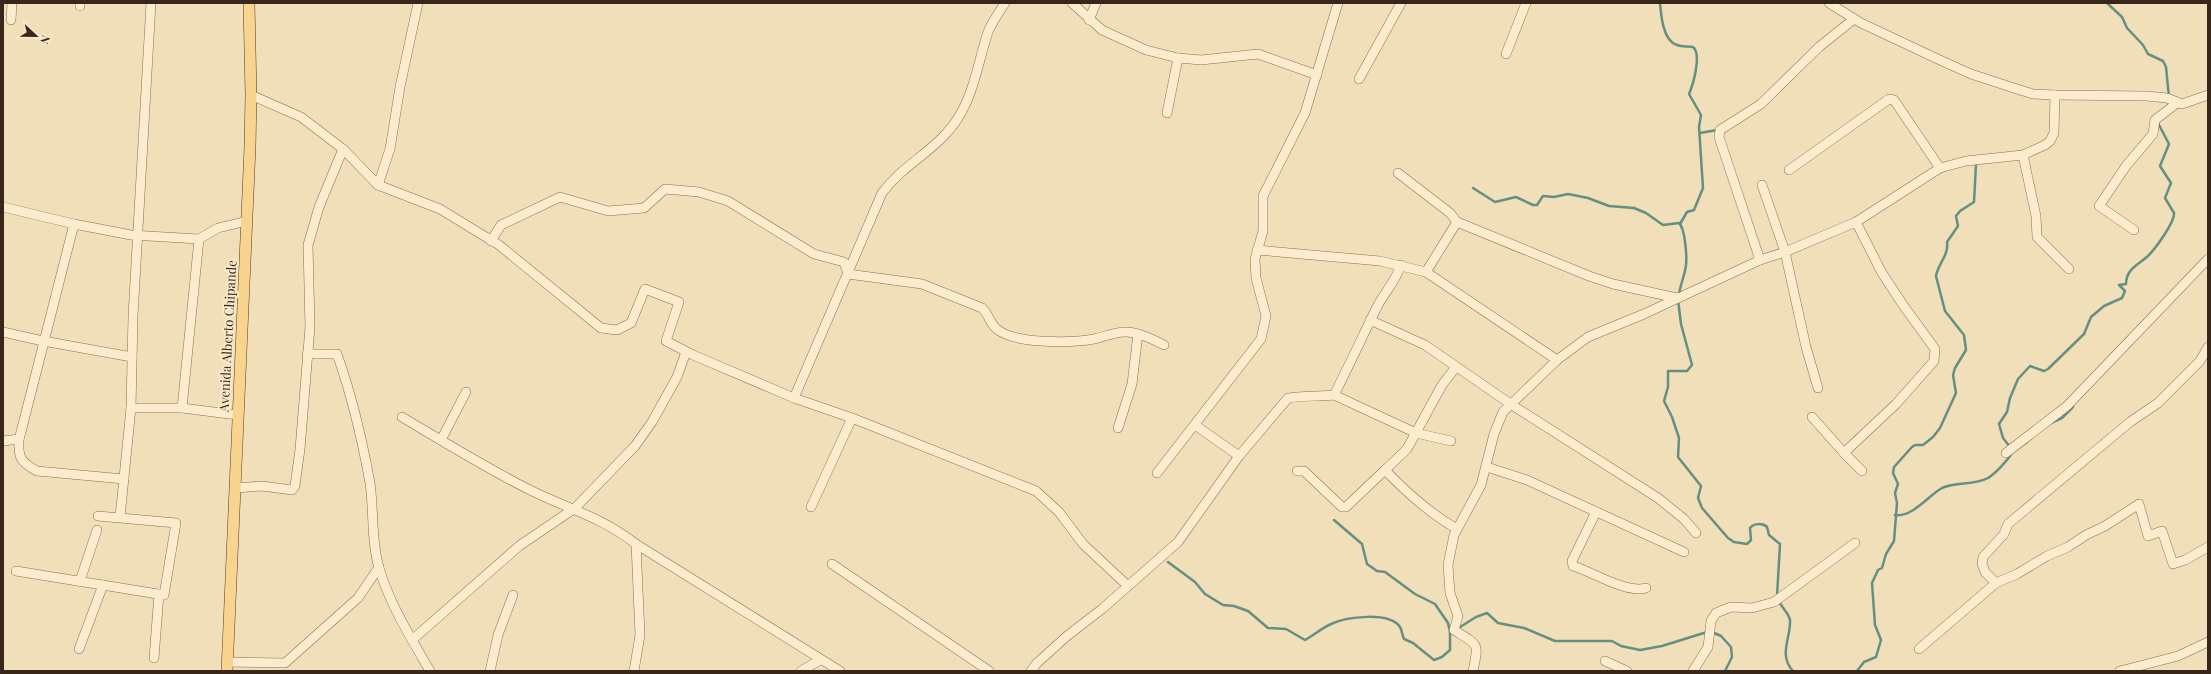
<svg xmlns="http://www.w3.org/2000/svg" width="2211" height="674" viewBox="0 0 2211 674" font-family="'Playfair Display',serif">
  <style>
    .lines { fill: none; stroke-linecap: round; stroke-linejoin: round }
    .stream { stroke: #668f83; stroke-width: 2.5 }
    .minor-casing { stroke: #896e53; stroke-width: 10 }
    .major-casing { stroke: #563c29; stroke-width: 12 }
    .minor { stroke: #fbecce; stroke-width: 9 }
    .major { stroke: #f9d48e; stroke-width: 11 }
    .labels { text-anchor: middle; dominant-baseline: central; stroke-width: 4; stroke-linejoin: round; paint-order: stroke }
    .street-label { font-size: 13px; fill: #37271a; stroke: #f8e9ca }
  </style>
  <rect width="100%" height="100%" fill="#f1dfba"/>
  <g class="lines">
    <!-- stream -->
    <g class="stream">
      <path d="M 1660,3 C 1661,15 1663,41 1677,45 C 1682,47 1688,46 1693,47 C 1702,54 1693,85 1689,94 L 1701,115 L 1699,127 L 1703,188 L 1694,210 L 1687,212 L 1680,224"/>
      <polyline points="2107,3 2122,17 2127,28 2143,45 2148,54 2163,61 2166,67 2169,97"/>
      <polyline points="1700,133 1717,130"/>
      <path d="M 1473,188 L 1495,202 L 1516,197 L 1533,205 L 1537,205 L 1543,196 L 1554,197 L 1568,194 L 1588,198 L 1609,206 L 1634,208 L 1646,213 L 1663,225 L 1679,223 C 1685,228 1687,256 1686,265 C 1685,275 1680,285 1679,295"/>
      <path d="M 1678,300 L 1681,324 L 1692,365 L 1687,371 L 1668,371 L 1668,387 L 1664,401 L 1672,417 L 1679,438 L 1678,457 L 1701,486 L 1698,498 L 1702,508 L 1728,538 L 1734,542 L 1747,544 L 1751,540 L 1750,528 C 1754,523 1763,523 1767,527 L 1769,535 L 1780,544 L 1777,596"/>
      <polyline points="2051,423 2062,418 2073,407"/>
      <path d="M 2010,447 L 2003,438 L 1999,424 L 2007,412 L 2010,398 L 2018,379 L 2030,366 L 2044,371 L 2048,369 L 2084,334 L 2091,317 L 2104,306 L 2122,298 L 2125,291 L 2119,285 L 2126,284 C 2126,269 2138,265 2148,256 C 2155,249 2175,222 2174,213 L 2165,198 L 2171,183 L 2160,166 L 2169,144 L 2158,123"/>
      <polyline points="2013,452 2027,442"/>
      <path d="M 1895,515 C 1912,518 1929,495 1942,488 C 1957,481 1973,486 1988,478 C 1996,473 2007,461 2012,453"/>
      <polyline points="1334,520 1362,544 1367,564 1377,571 1385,572 1415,594 1435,604 1448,623 1450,632 1453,631"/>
      <path d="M 1168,562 L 1195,582 L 1205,594 L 1223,605 L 1234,606 L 1248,611 L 1268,628 L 1286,629 L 1305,640 C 1314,635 1322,628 1331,624 C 1346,617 1389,611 1400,627 C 1402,630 1402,635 1404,639 L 1413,643 L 1434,660 L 1442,657 L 1450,650 L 1450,632"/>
      <path d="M 1779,601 C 1781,607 1789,613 1790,620 C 1791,638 1778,655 1793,671"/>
      <polyline points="1457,629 1476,617 1487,613 1498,623 1524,628 1555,641 1612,641 1621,646 1640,650 1662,646 1707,632"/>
      <polyline points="1712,632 1721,636 1731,647 1732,657 1725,671"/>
      <path d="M 1857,671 L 1864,662 L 1876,657 L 1881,640 L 1875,625 L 1872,583 L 1878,570 L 1882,568 L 1886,554 L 1894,541 L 1897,503 L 1895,493 L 1898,484 L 1893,473 L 1894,467 L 1912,447 L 1915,445 L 1923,445 L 1933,437 L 1940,428 L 1956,393 L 1953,375 L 1955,368 L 1966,350 L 1964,335 L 1945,311 L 1936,276 C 1938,264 1949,255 1947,242 L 1958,226 L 1956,216 L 1960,211 L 1974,202 L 1976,164"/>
    </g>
    <defs>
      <g id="minor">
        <polyline points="1072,3 1102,30 1146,50 1178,58 1201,60 1258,54 1317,75"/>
        <polyline points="1829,3 1861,23 1942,61 1971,74 2020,90 2033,94 2055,95 2147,96 2167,98 2182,104 2208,95"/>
        <polyline points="80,6 80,3"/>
        <polyline points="11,20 12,3"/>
        <polyline points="1089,20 1096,3"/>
        <polyline points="1506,54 1526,3"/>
        <polyline points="1359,79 1401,3"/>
        <polyline points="251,95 301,117 343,149 378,185 440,209 499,245 601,328 617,330 631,323 645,289 679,302 666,341 693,355 794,398 852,418 1036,491 1059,512 1083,544 1128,586"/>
        <polyline points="1167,113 1178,58"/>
        <polyline points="2023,155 2036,216 2037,237 2069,269"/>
        <polyline points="1789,170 1889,99 1894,100 1940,168"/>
        <polyline points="1398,173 1450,213 1457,222 1589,276 1613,284 1677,298"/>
        <polyline points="378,185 390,149 400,87 418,3"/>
        <polyline points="1762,185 1785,252 1806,347 1818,388"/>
        <polyline points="3,207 74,224"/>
        <polyline points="1856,222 1882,273 1903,305 1935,349 1934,361 1896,404 1847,450 1845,454 1862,471"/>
        <polyline points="2134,230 2099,206 2126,166 2153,134 2155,120 2177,103"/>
        <path d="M 491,241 L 501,225 L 560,197 L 608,211 L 644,208 L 665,189 L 699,192 L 728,201 L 814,254 L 844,262 L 848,274 L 922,284 L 982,308 C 989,314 990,325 998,330 C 1017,344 1071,343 1094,339 C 1103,337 1117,331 1127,332 C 1140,333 1152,339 1164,345"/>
        <polyline points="1257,250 1380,261 1426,272 1557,360"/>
        <polyline points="1760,260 1719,137 1720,130 1761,104 1819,47 1854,19"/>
        <polyline points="1426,272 1457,222"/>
        <polyline points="1370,320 1425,345 1512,405 1658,498 1684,519 1696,533"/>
        <polyline points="3,332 43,341 132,357"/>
        <path d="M 307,354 L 337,354 C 352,396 362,439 370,483 C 374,511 371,540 379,568 C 390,605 411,638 430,671"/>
        <path d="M 1456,367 L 1442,385 L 1407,449 L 1385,470 C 1407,493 1429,513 1457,529"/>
        <polyline points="1334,395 1416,433 1451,441"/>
        <path d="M 794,398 L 882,193 C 906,161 941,149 961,113 C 975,88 979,59 988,32 C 992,22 999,12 1005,3"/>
        <polyline points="131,408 182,408 237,415"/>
        <polyline points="182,408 199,239 218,228 247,221"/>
        <path d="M 402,417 C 444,442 486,468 530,490 C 568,509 600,516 636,544 L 840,671"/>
        <polyline points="1812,417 1845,454"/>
        <polyline points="1195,425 1239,456"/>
        <polyline points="1118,428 1132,384 1138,334"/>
        <path d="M 19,439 C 18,457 20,462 37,471 L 124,479"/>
        <polyline points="441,440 466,392"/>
        <polyline points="3,441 19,439 21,432 74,224 131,235 199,239"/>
        <polyline points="2006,453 2067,406 2208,259"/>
        <polyline points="1487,467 1527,480 1684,552"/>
        <polyline points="1297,471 1304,471 1342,507 1346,507 1385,470"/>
        <polyline points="1157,473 1261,339 1266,316 1256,278 1255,259 1263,231 1263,196 1305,113 1338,3"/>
        <polyline points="235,488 262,486 292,490 295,486 300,449 310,327 308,245 319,207 343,149"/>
        <polyline points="811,507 852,418"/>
        <path d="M 1596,512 L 1572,561 L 1573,566 C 1593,572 1627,594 1646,588"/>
        <polyline points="120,517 131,408 133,316 151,3"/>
        <polyline points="832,564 989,671"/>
        <polyline points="16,571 164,595 176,523 98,516"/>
        <polyline points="80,581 97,530"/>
        <polyline points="1996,583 2017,574 2047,556 2068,547 2086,535 2105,526 2139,504 2148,536 2162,531 2173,564 2185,560 2208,547"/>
        <polyline points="412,640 519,546 575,508 635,446 652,422 677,377 686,352"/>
        <polyline points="79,649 103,585"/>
        <polyline points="1919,649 1996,583 1985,572 1982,564 1983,557 2004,534 2008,524 2130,422 2158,403 2200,361 2208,347"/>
        <polyline points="154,658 159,594"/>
        <polyline points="1605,661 1627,671"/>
        <polyline points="227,662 285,663 358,598 379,567"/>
        <polyline points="490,671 498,635 513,595"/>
        <polyline points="634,671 640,635 636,544"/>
        <polyline points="801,671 820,660"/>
        <path d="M 1031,671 L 1037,663 L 1067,636 L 1102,609 L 1178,542 L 1239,456 L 1288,398 C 1295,396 1325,396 1334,395 C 1349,366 1363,335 1378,305 C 1386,291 1396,280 1401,265"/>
        <path d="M 1473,671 C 1479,642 1479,646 1454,630 L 1458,616 L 1450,593 L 1448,565 L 1454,535 L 1481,485 L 1494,434 L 1503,412 L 1557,360 L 1588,337 L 1644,314 L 1760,260 L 1785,252 L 1856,222 L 1940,168 L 1966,161 L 2023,155 L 2045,145 L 2050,141 L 2054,133 L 2055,95"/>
        <polyline points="1693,671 1708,647 1711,621 1716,613 1731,607 1752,608 1774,602 1855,543"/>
        <polyline points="2120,671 2178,656 2208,642"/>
      </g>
      <polyline id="major" points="227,671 250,147 251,95 249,3"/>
    </defs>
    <!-- minor casing -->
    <use href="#minor" class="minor-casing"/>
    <!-- major casing -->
    <use href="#major" class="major-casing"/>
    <!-- minor -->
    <use href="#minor" class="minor"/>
    <!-- major -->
    <use href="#major" class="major"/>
  </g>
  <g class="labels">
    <!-- street labels -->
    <g class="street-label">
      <text transform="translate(227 336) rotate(-87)">Avenida Alberto Chipande</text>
    </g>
  </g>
  <!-- border -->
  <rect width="2211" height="674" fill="none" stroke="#37271a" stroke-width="8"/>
  <!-- north arrow -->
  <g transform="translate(36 36) rotate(112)" stroke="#f8e9ca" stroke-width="3" paint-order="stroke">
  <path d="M0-3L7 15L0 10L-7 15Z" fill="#37271a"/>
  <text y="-6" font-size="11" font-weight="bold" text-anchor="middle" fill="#37271a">N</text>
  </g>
</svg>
